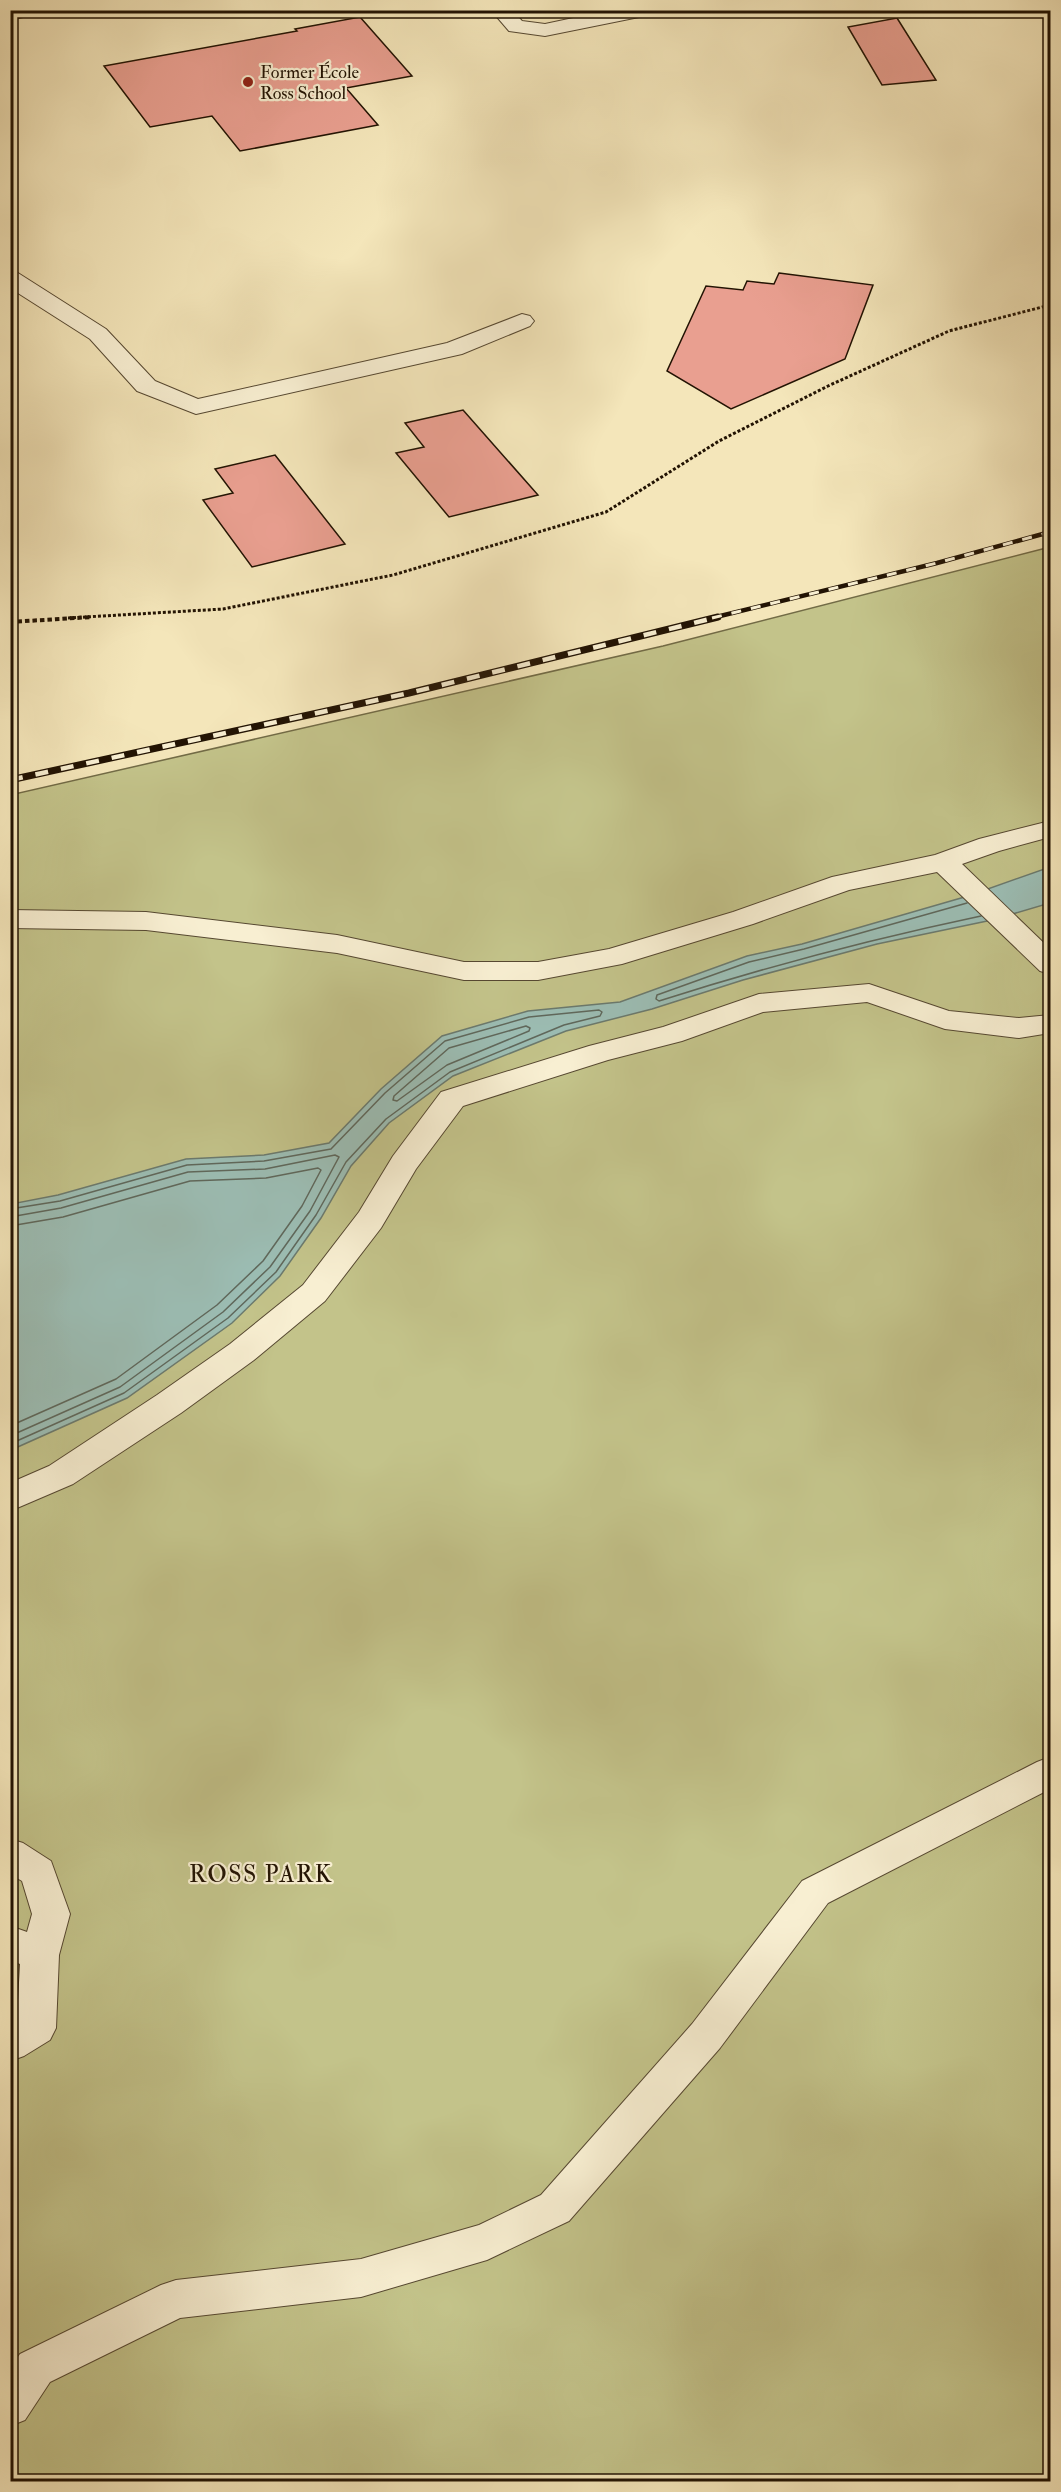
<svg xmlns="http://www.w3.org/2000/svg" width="1061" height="2492" viewBox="0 0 1061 2492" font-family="'IM FELL Double Pica',serif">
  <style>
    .green { fill: #c3c38a; stroke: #726b46; stroke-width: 1.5 }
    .water { fill: #9cbeb5; stroke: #6b7a6e; stroke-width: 1.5 }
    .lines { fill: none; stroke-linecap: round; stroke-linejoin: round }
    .shore { stroke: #5f685c; stroke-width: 1.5 }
    .building { fill: #e99f90; stroke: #221303; stroke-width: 1.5 }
    .lane-casing { stroke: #564831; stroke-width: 2 }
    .street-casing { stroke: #564831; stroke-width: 2 }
    .path-far1 { stroke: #221303; stroke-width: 3; stroke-dasharray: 3 2; stroke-linecap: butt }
    .path { stroke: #221303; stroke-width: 4; stroke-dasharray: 4.5 3; stroke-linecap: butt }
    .lane { fill: #f8efd2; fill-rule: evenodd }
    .street { fill: #f8efd2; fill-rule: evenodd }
    .rail-far1-casing { stroke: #221303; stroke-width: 4.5 }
    .rail-casing { stroke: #221303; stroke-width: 7 }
    .rail-far1 { stroke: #f8efd2; stroke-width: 3; stroke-dasharray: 10; stroke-linecap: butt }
    .rail { stroke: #f8efd2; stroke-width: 4.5; stroke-dasharray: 13; stroke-linecap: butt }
    .poi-dot { fill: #8f2418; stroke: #f8efd2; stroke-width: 2 }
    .labels { text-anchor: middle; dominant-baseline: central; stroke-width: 4.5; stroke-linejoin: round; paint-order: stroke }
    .far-poi-label { font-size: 18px; fill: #221303; stroke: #f8efd2; text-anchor: start }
    .neighbourhood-label { font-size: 24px; letter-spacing: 1.5px; fill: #221303; stroke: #f8efd2 }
  </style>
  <rect width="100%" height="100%" fill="#f4e6ba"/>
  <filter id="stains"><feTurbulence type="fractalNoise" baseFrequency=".00333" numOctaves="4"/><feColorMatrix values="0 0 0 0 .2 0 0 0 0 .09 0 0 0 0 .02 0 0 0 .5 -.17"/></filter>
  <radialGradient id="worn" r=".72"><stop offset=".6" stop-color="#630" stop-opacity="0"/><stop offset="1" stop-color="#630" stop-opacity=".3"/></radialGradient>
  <!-- green -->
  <polygon class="green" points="1050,547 1050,2481 11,2481 10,795 663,646"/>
  <!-- water -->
  <polygon class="water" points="1050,867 1050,903 992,920 877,944 743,980 652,1009 566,1031 453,1076 389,1123 351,1166 321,1218 280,1276 232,1323 127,1398 11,1450 11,1204 58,1195 186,1159 264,1155 329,1143 381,1089 442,1036 528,1011 620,1002 747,956 802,944 968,896"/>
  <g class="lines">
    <!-- shore -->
    <g class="shore">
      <path d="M 967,903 L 804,949 L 749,962 L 657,995 L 656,999 L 659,1001 C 765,967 872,939 981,916"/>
      <polygon points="526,1026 530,1028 529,1031 447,1065 397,1101 393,1100 394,1096 449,1048"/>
      <polyline points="10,1209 60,1201 187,1165 264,1161 331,1149 385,1093 445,1041 529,1017 599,1010 602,1012 600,1016 564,1025 450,1072 386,1119 346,1162 316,1215 276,1272 228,1318 124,1393 10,1444"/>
      <polyline points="10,1217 61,1208 188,1172 265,1169 335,1155 339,1157 310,1211 270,1267 223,1312 120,1387 10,1436"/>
      <polyline points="10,1226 63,1217 190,1181 266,1178 318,1168 321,1170 302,1206 263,1261 217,1305 116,1379 10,1426"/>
    </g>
  </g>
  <!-- building -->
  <g class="building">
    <polygon points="360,17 412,76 346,88 378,125 240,151 212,116 150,127 104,66 297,31 295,29"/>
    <polygon points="897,18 936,80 882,85 848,27"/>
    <polygon points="779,273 873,285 845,359 731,409 667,371 706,286 743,290 747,281 774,284"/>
    <polygon points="463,410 538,495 449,517 396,453 424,447 405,423"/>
    <polygon points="275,455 345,544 252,567 203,500 233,493 215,469"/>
  </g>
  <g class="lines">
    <defs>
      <g id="lane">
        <polygon points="1050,821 1050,837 999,851 962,864 1050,949 1050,974 1040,971 937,872 849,890 753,924 622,964 538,980 464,980 337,953 146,930 10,928 10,910 146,912 337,935 464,962 538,962 609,949 733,912 832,877 935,855 979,839"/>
        <polygon points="869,984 949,1011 1019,1018 1050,1015 1050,1033 1019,1038 945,1029 867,1002 763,1012 682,1041 608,1060 463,1106 416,1169 381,1228 325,1301 254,1360 181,1413 73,1484 10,1511 10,1483 49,1466 157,1395 230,1344 303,1285 359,1212 393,1156 441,1092 589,1046 663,1027 759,994"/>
        <polygon points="1050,1757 1050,1789 828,1903 720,2048 569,2221 487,2260 361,2297 180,2318 50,2382 25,2420 10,2426 10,2368 20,2354 161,2285 176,2280 361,2259 479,2225 541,2195 692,2024 802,1881 1037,1762"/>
        <polygon points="10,1839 23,1843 51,1861 70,1914 59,1955 56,2028 50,2040 24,2056 10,2061 10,2023 17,2019 20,1964 10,1960 10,1926 27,1932 32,1914 22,1881 10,1874"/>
      </g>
      <g id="street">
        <polygon points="10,10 39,10 36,14 10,20"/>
        <polygon points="491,10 512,10 522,21 545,24 611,10 654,10 651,14 644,16 545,36 509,31"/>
        <polygon points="10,271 18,273 106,329 155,381 198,399 447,343 522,314 530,316 534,321 530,326 462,354 196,414 137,391 90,339 10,288"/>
      </g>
    </defs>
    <!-- lane casing -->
    <use href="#lane" class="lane-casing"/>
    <!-- street casing -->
    <use href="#street" class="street-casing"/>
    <!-- path-far1 -->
    <polyline class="path-far1" points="68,618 223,609 393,575 606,512 719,441 828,386 949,331 1050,305"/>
    <!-- path -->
    <polyline class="path" points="10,622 92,617"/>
    <!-- lane -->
    <use href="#lane" class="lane"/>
    <!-- street -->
    <use href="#street" class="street"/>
    <defs>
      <polyline id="rail-far1" points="712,618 937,563 1050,532"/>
      <polyline id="rail" points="10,780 409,693 718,617"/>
    </defs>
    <!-- rail-far1 casing -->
    <use href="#rail-far1" class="rail-far1-casing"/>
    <!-- rail casing -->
    <use href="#rail" class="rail-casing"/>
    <!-- rail-far1 -->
    <use href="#rail-far1" class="rail-far1"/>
    <!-- rail -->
    <use href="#rail" class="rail"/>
  </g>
  <!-- markers -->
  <circle class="poi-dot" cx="248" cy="82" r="6"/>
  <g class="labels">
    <!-- far-poi labels -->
    <g class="far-poi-label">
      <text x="260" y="72">Former École<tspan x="260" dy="21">Ross School</tspan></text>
    </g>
    <!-- neighbourhood labels -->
    <g class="neighbourhood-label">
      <text x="261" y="1874">ROSS PARK</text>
    </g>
  </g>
  <!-- margin -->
  <rect width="1061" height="2492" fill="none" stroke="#f4e6ba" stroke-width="36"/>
  <rect x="12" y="12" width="1037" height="2468" fill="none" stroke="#221303" stroke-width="3"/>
  <rect x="18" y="18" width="1025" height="2456" fill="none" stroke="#221303" stroke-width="1.5"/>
  <rect width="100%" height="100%" filter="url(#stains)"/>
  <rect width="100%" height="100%" fill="url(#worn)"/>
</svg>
